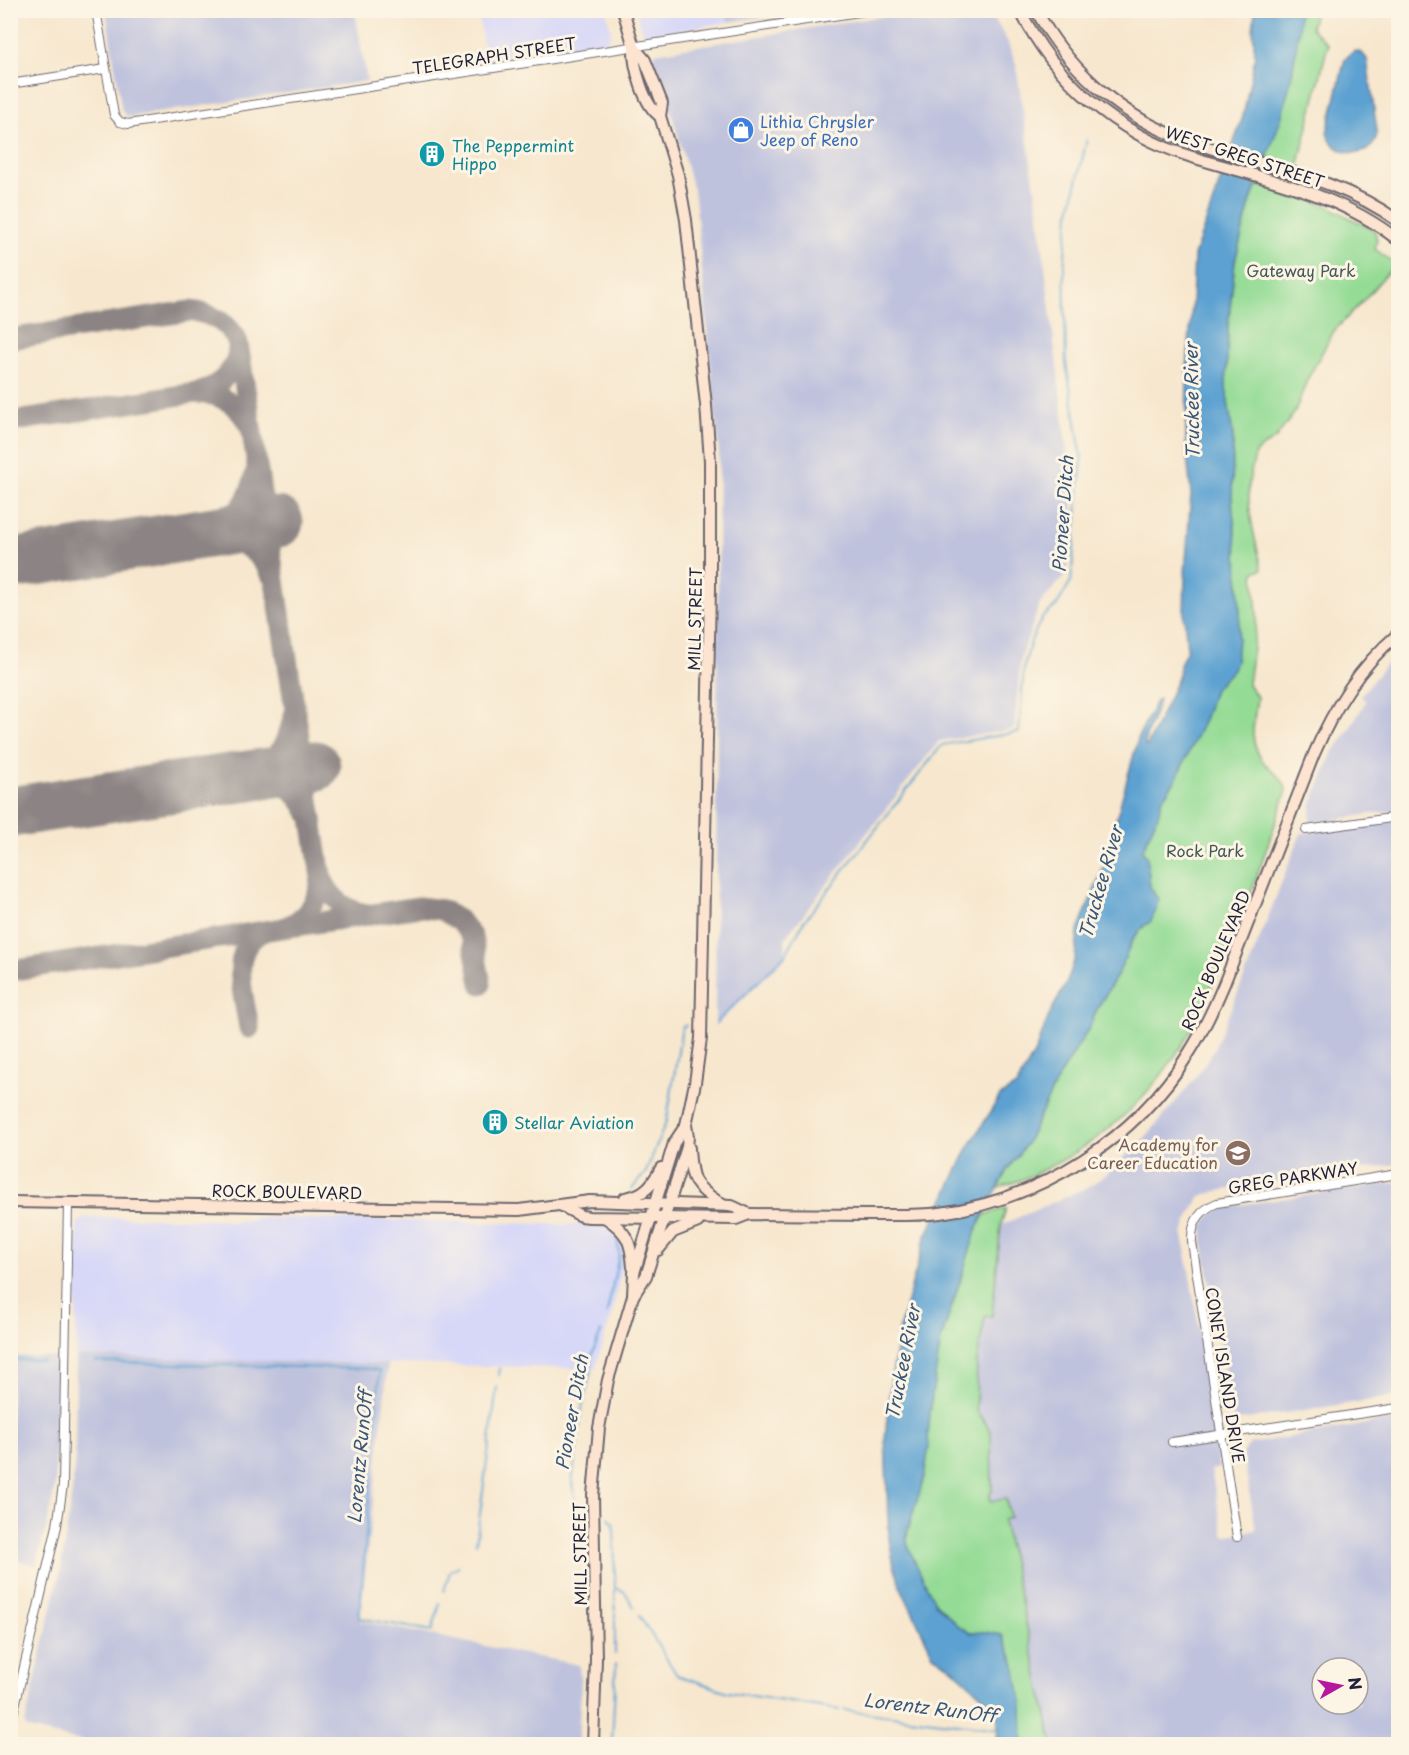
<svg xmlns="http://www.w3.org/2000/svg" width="1409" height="1755" viewBox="0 0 1409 1755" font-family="'Playpen Sans',sans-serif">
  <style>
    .built { fill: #d7d7f8 }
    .industrial { fill: #bfc2dd; fill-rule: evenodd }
    .green { fill: #94db95; stroke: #5b7e68; stroke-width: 1.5 }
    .water { fill: #5ba1d1; stroke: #3e6286; stroke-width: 1.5 }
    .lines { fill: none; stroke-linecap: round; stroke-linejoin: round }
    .stream { stroke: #5ba1d1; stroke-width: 2 }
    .taxiway { stroke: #8c8484; stroke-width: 21 }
    .runway { stroke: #8c8484; stroke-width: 51 }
    .street-casing { stroke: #6d676e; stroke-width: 10 }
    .secondary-casing { stroke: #6d676e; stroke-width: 14 }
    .street { stroke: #fff; stroke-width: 8 }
    .secondary { stroke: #fde4d1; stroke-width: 10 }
    .labels { text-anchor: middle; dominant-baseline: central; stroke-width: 6; stroke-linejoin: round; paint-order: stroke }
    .street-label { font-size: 16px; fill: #22223b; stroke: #fcf5e5 }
    .shop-label { font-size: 16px; fill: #366cbe; stroke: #fcf5e5; text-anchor: start }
    .culture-label { font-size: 16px; fill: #0d838f; stroke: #fcf5e5; text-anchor: start }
    .park-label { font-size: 16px; fill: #445a56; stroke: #fcf5e5 }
    .education-label { font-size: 16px; fill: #785e54; stroke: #fcf5e5; text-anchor: end }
    .water-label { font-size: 18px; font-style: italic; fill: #395577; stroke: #fcf5e5 }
  </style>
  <rect width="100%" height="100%" fill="#fcf5e5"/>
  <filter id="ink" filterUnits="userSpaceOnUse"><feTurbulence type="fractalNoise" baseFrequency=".0167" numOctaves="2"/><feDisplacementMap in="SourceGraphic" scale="12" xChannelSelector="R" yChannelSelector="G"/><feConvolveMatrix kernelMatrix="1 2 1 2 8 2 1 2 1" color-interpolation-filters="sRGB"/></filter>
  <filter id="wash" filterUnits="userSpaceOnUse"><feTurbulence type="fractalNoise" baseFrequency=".008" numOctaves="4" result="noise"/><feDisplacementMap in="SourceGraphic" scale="24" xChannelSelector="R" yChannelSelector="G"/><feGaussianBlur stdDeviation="1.35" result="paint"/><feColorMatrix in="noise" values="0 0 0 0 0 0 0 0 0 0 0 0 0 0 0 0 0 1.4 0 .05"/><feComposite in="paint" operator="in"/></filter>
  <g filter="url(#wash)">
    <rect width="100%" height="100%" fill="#f7e7ce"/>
    <!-- built -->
    <g class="built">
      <polygon points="478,11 606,11 611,30 610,37 607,41 486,61"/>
      <polygon points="636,11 726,11 728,22 647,35 642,31"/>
      <polygon points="84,1217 224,1219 229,1222 250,1221 254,1218 278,1218 598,1225 612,1229 620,1238 624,1244 624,1257 613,1310 595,1369 76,1356 77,1224"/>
    </g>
    <!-- industrial -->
    <g class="industrial">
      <polygon points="921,10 981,11 993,16 1007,41 1016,65 1038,209 1073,500 1067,573 1040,604 1021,656 1014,729 939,741 785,938 786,957 715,1026 719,451 695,197 672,114 652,59 655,53"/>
      <polygon points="106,11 355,11 367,81 128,117 122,111"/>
      <polygon points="726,11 726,10 813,11 728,22"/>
      <polygon points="1398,652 1398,810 1310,823 1311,806 1332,754 1348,731 1366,701 1361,695 1388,662"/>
      <path d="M 1398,820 L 1398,1164 L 1216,1191 L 1199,1198 L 1186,1223 L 1183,1235 L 1211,1401 L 1219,1468 L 1211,1470 L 1224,1536 L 1256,1530 L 1243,1454 L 1249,1444 L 1398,1419 L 1398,1734 L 1394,1744 L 1053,1744 L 1002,1519 L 1007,1499 L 990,1502 L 976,1410 L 977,1361 L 985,1316 L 992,1316 L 1001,1225 L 1088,1187 L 1107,1174 L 1145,1138 L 1193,1081 L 1214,1050 L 1247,971 L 1301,833 ZM 1322,1668 L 1358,1668 L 1358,1704 L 1322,1704 Z"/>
      <polygon points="1398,1182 1398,1396 1240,1420 1233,1419 1203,1242 1203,1228 1206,1221 1212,1214 1226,1207"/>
      <polygon points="11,1356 58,1357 55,1485 49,1517 36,1565 11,1559"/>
      <polygon points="76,1356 388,1364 360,1621 579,1665 581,1686 578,1744 94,1744 29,1729 25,1726 26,1719 61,1569 72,1492 75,1462"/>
    </g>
    <!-- green -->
    <g class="green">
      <path d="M 1299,11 L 1315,11 L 1311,28 L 1328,44 L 1298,167 L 1267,157 C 1285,108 1296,63 1299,11 Z"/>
      <path d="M 1257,185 L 1324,204 L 1375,231 L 1377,240 L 1375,249 L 1395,264 L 1361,303 L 1334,331 L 1307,380 L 1295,412 L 1276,438 L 1256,452 L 1255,455 C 1253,465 1250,474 1249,484 C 1247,513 1256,541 1262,569 L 1254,572 L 1257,617 L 1248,684 L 1257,697 C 1255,718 1248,738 1260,757 C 1268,771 1287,777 1286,793 L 1246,907 L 1198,1017 C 1156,1100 1086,1160 998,1188 L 1007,1170 L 1026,1144 L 1056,1082 L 1089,1028 L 1098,1007 L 1118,974 L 1133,939 L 1144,926 L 1151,921 L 1158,899 L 1150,887 L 1147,857 L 1142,851 L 1158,815 L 1162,799 L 1175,781 L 1204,720 L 1214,689 L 1232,670 L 1236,661 L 1240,614 L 1238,565 L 1232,500 L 1233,436 L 1226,388 L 1228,327 L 1235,261 L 1250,203 Z"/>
      <polygon points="1006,1208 1001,1225 992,1316 985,1316 977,1361 976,1410 991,1431 992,1492 990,1493 990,1501 1006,1499 1010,1518 1003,1520 1053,1744 1023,1744 1014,1662 1002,1635 985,1632 970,1633 957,1625 935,1602 923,1582 907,1542 908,1525 924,1478 932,1395 941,1340 977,1228 984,1215"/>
    </g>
    <!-- water -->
    <g class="water">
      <path d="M 1255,11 L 1299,11 L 1299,28 L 1292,75 L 1281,119 L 1250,203 L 1235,261 L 1228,327 L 1226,388 L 1233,436 L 1232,500 L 1238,565 L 1240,614 L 1236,661 L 1233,670 L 1214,689 L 1204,720 L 1175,781 L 1162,799 L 1158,815 L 1142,851 L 1147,857 L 1150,887 L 1158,899 L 1156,910 L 1151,921 L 1144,926 L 1133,939 L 1118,974 L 1098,1007 L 1089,1028 L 1056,1082 L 1026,1144 L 1007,1170 L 977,1228 L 941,1340 L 932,1395 L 928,1433 L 929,1446 L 924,1478 L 907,1533 L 907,1542 L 914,1560 L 935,1602 L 957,1625 L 970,1633 L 985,1632 L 1002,1635 L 1014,1662 L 1022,1703 L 1023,1744 L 997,1744 L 998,1721 L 991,1704 L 952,1668 L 933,1655 L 902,1590 L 894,1566 L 889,1540 L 885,1438 L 891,1379 L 900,1327 L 925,1238 L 967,1150 L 1000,1096 L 1016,1086 L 1035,1052 L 1050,1013 L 1067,982 L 1075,958 L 1078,930 L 1103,868 L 1139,735 L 1156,701 L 1159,699 C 1157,715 1145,729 1145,745 L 1147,746 L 1177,680 L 1181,662 L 1187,649 L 1184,616 L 1185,574 L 1191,494 L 1186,447 L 1187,369 L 1192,303 L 1194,256 L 1243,116 L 1255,57 L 1253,31 Z"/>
      <path d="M 1354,51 L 1362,53 L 1367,59 L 1377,131 C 1377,161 1334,159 1327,133 L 1345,59 Z"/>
    </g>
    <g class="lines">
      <!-- stream -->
      <g class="stream">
        <polyline points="717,1022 786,954 804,921 942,745 1019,732 1024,666 1032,638 1042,618 1057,605 1071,581 1082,459 1066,363 1064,266 1069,215 1087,139"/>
        <polyline points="632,1189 646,1172 667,1119 682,1027 686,1025"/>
        <polyline points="607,1313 619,1255 617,1236"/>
        <polyline points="10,1359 43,1361"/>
        <polyline points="96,1362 373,1369 380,1371 359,1618 432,1631 440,1603"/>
        <polyline points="499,1375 500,1368"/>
        <polyline points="575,1498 572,1483 581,1413 591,1370 590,1360 601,1332"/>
        <polyline points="609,1518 614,1524 615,1588 625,1592 634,1607"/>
        <polyline points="476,1543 497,1387"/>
        <polyline points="615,1588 615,1654"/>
        <polyline points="444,1591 450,1571 459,1566"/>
        <polyline points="639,1615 677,1675 728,1692 839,1710"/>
        <polyline points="844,1710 999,1729"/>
        <polyline points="612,1743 616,1664"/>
      </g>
      <!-- taxiway -->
      <g class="taxiway">
        <path d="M 10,339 L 190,311 C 211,313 230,323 238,343 L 321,877 C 319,901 306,920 283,928 L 10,971"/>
        <path d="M 196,393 C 220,393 239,404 250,427"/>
        <path d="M 10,422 L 201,392 C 220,385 238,369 238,348"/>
        <path d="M 201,534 C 231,524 250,505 255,473"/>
        <path d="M 202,534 C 233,535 257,547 271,575"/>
        <path d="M 259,774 C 277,759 289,741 293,717"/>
        <path d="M 259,774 C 281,781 297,790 308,812"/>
        <polyline points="10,815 25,810"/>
        <path d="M 320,871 C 326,894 343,911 367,914"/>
        <polyline points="289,927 419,907 442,910 460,921 472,937 481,984"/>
        <path d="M 249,1028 C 245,998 226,949 263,932"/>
      </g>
      <!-- runway -->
      <g class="runway">
        <polyline points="10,564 278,522"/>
        <polyline points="10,812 315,766"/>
      </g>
    </g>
  </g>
  <g filter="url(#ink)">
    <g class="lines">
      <defs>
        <g id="street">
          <polyline points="96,10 114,115 120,122 128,124 872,10"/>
          <polyline points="10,84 105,69"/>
          <polyline points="1306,830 1398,817"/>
          <polyline points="1172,1442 1398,1408"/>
          <path d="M 1237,1537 L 1192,1242 C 1191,1223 1200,1210 1217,1203 L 1398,1174"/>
          <polyline points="10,1727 57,1526 63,1485 68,1203"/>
          <polyline points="10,1739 37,1744"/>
        </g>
        <g id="secondary">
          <polyline points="623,10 634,47 645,60 662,103 660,116 678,175 686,220 706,405 710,461 710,589 701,1038 695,1083 686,1125 688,1137 687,1147 646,1276 633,1296"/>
          <path d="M 1020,10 C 1055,81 1117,134 1192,157 C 1264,179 1339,193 1398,240"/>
          <path d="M 1036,10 C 1066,65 1114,111 1173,135 C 1248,165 1331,172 1398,221"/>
          <path d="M 634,47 C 633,66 644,106 660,116"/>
          <path d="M 689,1148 C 691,1184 694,1185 723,1205"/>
          <path d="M 625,1198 C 645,1195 652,1185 661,1168"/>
          <polyline points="10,1202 519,1210 590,1201 732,1206 749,1214"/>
          <path d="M 562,1206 L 581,1216 L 589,1217 L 736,1219 L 749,1214 C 788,1214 828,1215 867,1215 C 892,1215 916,1216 940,1213 C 1040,1200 1136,1139 1189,1053 C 1203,1031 1214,1008 1224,984 L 1314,754 C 1334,708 1359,667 1398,634"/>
          <path d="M 606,1218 C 627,1232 631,1241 633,1267"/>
          <polyline points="658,1250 673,1232 698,1222"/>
          <polyline points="593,1744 596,1659 593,1495 599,1428 608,1380 633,1296 634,1273 674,1143 686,1125"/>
        </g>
      </defs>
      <!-- street casing -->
      <use href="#street" class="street-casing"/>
      <!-- secondary casing -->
      <use href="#secondary" class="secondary-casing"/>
      <!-- street -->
      <use href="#street" class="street"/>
      <!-- secondary -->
      <use href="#secondary" class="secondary"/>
    </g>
  </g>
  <!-- icons -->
  <defs>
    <symbol id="shop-disc" viewBox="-11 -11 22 22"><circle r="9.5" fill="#3f7fe0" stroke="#fcf5e5"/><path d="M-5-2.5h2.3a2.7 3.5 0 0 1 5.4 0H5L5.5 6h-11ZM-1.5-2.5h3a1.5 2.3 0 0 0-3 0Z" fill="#fff"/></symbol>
    <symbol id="building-disc" viewBox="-11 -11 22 22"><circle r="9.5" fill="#0f9aa8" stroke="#fcf5e5"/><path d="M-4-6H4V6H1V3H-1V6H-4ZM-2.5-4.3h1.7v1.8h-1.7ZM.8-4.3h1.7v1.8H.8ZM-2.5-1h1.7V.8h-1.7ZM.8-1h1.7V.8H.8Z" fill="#fff"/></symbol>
    <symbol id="school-disc" viewBox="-11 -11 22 22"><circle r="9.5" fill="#8d6e63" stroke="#fcf5e5"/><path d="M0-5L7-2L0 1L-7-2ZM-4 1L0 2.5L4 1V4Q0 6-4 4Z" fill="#fff"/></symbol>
  </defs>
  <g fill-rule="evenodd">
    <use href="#shop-disc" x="726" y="115" width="30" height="30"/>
    <use href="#building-disc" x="417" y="139" width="30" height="30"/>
    <use href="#building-disc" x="480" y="1107" width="30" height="30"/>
    <use href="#school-disc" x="1223" y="1138" width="30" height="30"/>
  </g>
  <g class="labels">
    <!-- street labels -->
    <g class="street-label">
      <text transform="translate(494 55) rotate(-9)">TELEGRAPH STREET</text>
      <text transform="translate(1245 156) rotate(18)">WEST GREG STREET</text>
      <text transform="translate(694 619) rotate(-89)">MILL STREET</text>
      <text transform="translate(1215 960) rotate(-67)">ROCK BOULEVARD</text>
      <text transform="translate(1293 1177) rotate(-9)">GREG PARKWAY</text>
      <text transform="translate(287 1191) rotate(1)">ROCK BOULEVARD</text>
      <text transform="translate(1226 1375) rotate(81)">CONEY ISLAND DRIVE</text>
      <text transform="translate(579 1554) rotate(-91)">MILL STREET</text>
    </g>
    <!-- shop labels -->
    <g class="shop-label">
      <text x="760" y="121">Lithia Chrysler<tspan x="760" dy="18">Jeep of Reno</tspan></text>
    </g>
    <!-- culture labels -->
    <g class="culture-label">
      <text x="452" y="145">The Peppermint<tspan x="452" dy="18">Hippo</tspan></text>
      <text x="514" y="1122">Stellar Aviation</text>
    </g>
    <!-- park labels -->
    <g class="park-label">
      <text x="1301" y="270">Gateway Park</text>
      <text x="1205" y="850">Rock Park</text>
    </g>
    <!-- education labels -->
    <g class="education-label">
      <text x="1218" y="1144">Academy for<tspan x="1218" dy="18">Career Education</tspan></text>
    </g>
    <!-- water labels -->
    <g class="water-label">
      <text transform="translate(1191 401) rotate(-91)">Truckee River</text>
      <text transform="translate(1062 514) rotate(-86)">Pioneer Ditch</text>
      <text transform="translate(1100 882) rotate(-74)">Truckee River</text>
      <text transform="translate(902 1362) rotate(-79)">Truckee River</text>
      <text transform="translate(571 1412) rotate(-80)">Pioneer Ditch</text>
      <text transform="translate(359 1457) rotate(-85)">Lorentz RunOff</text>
      <text transform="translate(930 1707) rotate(7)">Lorentz RunOff</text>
    </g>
  </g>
  <!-- margin -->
  <rect width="1409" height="1755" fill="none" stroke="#fcf5e5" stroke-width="36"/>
  <!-- north arrow -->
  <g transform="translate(1340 1686) rotate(81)"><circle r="28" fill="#fcf5e5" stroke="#a5a1a1" stroke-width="1.5"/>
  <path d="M0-4.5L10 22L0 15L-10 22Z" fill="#b5179e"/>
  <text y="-9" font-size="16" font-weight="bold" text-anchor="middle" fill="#22223b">N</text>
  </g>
</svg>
